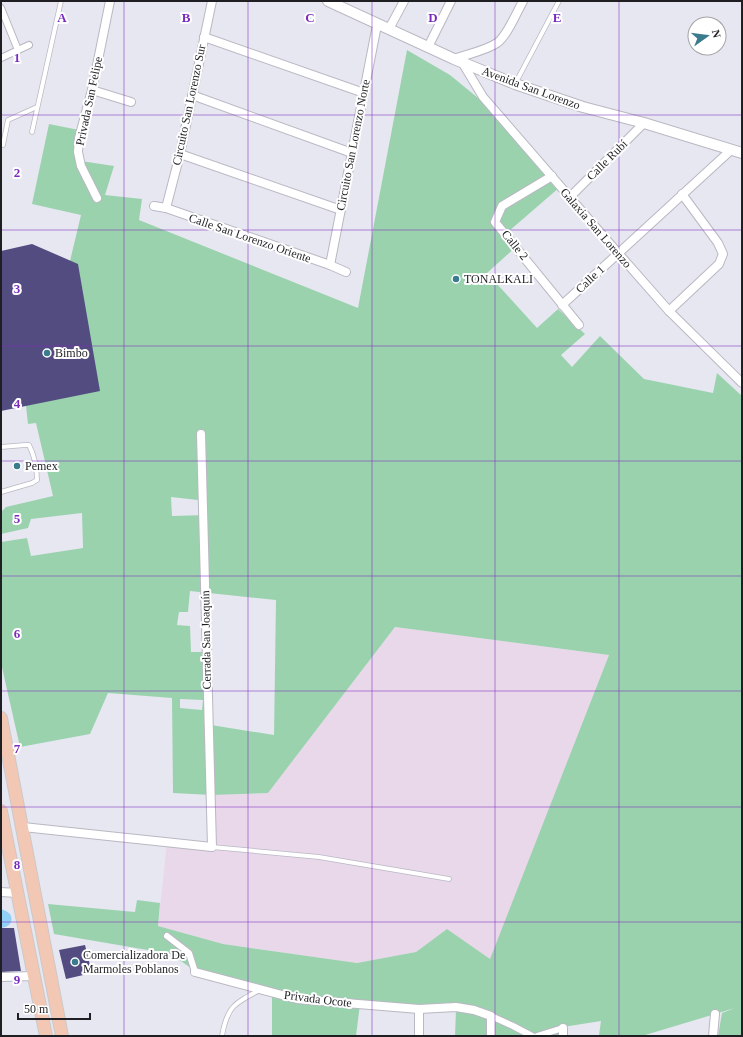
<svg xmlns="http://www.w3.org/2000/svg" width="743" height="1037" viewBox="0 0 743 1037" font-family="Georgia,serif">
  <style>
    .industrial { fill: #e9d8ea }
    .green { fill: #9bd2ae; fill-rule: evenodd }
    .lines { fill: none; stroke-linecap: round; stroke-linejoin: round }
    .river { stroke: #91d0f7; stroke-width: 17 }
    .building { fill: #534c81 }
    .service-casing { stroke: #b9b8c3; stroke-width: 5.5 }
    .pedestrian-casing { stroke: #b9b8c3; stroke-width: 8 }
    .minor-casing { stroke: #b9b8c3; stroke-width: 10 }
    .tertiary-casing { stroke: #b9b8c3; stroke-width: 12 }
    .primary-casing { stroke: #c9c9ca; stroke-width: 14 }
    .service { stroke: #fff; stroke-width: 4 }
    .pedestrian { stroke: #fff; stroke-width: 6 }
    .minor { stroke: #fff; stroke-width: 8 }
    .tertiary { stroke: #fff; stroke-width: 10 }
    .primary { stroke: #f2c8b5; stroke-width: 12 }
    .grid { fill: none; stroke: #7b2cbf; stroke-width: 1; stroke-opacity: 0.55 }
    .poi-dot { fill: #3a7c8d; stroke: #fff; stroke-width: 1.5 }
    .labels { text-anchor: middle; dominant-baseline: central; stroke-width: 4; stroke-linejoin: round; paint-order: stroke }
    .street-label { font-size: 12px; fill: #1f1f23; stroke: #fff }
    .poi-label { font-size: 12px; fill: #1f1f23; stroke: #fff; text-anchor: start }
    .grid-label { font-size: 13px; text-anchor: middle; font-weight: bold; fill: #7b2cbf; stroke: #fff; stroke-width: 4; stroke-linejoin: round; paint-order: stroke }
  </style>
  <rect width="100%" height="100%" fill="#e7e7f2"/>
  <!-- industrial -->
  <polygon class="industrial" points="395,627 609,655 490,960 447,929 416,952 357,963 223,944 158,926 167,842 213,847 212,795 268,793"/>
  <!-- green -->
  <path class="green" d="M 407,50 L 450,75 L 489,107 L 560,187 L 509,231 L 517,246 L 487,273 L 537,328 L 558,309 L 585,334 L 561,355 L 572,367 L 600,336 L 644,379 L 713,393 L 717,373 L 742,396 L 742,1036 L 718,1036 L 722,1013 L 735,1008 L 642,1036 L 566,1036 L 566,1035 L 599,1035 L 601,1021 L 563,1027 L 563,1036 L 455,1036 L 456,1010 L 360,1004 L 356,1036 L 272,1036 L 272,995 L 299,1004 L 350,1004 L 298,1002 L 195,971 L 171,954 L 54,934 L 48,904 L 135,912 L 137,900 L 160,903 L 158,926 L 223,944 L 357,963 L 416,952 L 447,929 L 490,959 L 609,655 L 395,627 L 268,793 L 212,795 L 173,793 L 172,698 L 108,693 L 90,734 L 20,747 L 1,663 L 1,542 L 27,538 L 31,556 L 83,548 L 82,513 L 31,519 L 28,528 L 1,534 L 1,512 L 6,507 L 53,496 L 36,423 L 28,424 L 26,406 L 70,261 L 81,215 L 32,204 L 49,124 L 84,131 L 81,161 L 114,166 L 105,195 L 142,199 L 139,220 L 358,308 ZM 171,497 L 207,501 L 207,515 L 172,516 ZM 190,591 L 276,600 L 274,735 L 211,725 L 209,652 L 191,652 L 190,626 L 177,625 L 179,612 L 188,612 ZM 180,699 L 203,700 L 202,710 L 180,708 Z"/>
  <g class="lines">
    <!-- river -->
    <polyline class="river" points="1,918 3,919"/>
  </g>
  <!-- building -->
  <g class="building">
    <polygon points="32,244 78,264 100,391 1,411 1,251"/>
    <polygon points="1,928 14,928 21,971 1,972"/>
    <polygon points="85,945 92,973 66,979 59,950"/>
  </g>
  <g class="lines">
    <defs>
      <g id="service">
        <polyline points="515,84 559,1"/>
        <polyline points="32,132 61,1"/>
        <polyline points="3,145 8,120 37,107"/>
        <path d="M 1,447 L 25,445 L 29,445 C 34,455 37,469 37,480 L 32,483 L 1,492"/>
        <polyline points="212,847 319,857 449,879"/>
        <path d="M 222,1036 C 227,1007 234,1003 260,990"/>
      </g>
      <g id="pedestrian">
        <polyline points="1,8 18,50"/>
        <polyline points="1,58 29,45"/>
        <polyline points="167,936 189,953 195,972"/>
        <polyline points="491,1016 513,1026 532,1036"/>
        <polyline points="537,1036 563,1028"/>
      </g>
      <g id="minor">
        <polyline points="389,29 404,1"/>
        <polyline points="204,37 364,93"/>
        <polyline points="428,47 451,1"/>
        <path d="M 454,59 C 467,54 485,51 497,43 C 507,36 517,12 523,1"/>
        <polyline points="462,62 483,97 618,253 669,311 742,383"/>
        <polyline points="92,90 131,102"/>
        <polyline points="192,95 352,153"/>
        <polyline points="180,154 341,210"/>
        <polyline points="552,176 502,206 495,222 579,325"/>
        <polyline points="570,197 644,123"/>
        <polyline points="97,198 81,166 78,152 79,138 92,90 110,1"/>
        <polyline points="154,206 166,208 330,265 346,272"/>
        <polyline points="166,208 180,154 212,1"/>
        <polyline points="330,265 377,25"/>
        <polyline points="562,305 731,150"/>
        <polyline points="669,311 719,264 723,254 718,243 682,194"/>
        <polyline points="23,827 212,847 201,434"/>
        <polyline points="1,892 17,893"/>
        <polyline points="195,972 297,999 419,1009 456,1007 474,1010 491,1016 491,1036"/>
        <polyline points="1,977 34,976"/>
        <polyline points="563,1028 563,1036"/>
        <polyline points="419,1036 419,1009"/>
        <polyline points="713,1036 715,1014"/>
      </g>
      <polyline id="tertiary" points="328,1 454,59 515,84 583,107 644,123 742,153"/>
      <g id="primary">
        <polyline points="1,718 62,1036"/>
        <polyline points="1,811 46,1036"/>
      </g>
    </defs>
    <!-- service casing -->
    <use href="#service" class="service-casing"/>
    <!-- pedestrian casing -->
    <use href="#pedestrian" class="pedestrian-casing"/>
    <!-- minor casing -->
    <use href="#minor" class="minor-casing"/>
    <!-- tertiary casing -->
    <use href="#tertiary" class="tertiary-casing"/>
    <!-- primary casing -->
    <use href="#primary" class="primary-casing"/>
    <!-- service -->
    <use href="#service" class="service"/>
    <!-- pedestrian -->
    <use href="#pedestrian" class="pedestrian"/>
    <!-- minor -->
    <use href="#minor" class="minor"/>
    <!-- tertiary -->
    <use href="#tertiary" class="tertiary"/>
    <!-- primary -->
    <use href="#primary" class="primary"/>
  </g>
  <!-- grid -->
  <path class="grid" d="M 124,1 L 124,1036M 248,1 L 248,1036M 372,1 L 372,1036M 495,1 L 495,1036M 619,1 L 619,1036M 1,115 L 742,115M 1,230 L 742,230M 1,346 L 742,346M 1,461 L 742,461M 1,576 L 742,576M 1,691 L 742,691M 1,807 L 742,807M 1,922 L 742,922"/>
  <!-- markers -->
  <g class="poi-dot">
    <circle cx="456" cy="279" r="4"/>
    <circle cx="47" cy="353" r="4"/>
    <circle cx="17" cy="466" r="4"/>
    <circle cx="75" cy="962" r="4"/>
  </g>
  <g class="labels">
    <!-- street labels -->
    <g class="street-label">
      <text transform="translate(531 88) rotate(20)">Avenida San Lorenzo</text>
      <text transform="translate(89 101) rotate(-78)">Privada San Felipe</text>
      <text transform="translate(189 105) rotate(-78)">Circuito San Lorenzo Sur</text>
      <text transform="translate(353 145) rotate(-79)">Circuito San Lorenzo Norte</text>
      <text transform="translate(607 160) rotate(-45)">Calle Rubí</text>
      <text transform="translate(596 228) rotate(49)">Galaxia San Lorenzo</text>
      <text transform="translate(250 238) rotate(19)">Calle San Lorenzo Oriente</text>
      <text transform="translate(515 245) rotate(51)">Calle 2</text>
      <text transform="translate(590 279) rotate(-43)">Calle 1</text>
      <text transform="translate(206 640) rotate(-91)">Cerrada San Joaquín</text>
      <text transform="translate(318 999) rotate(7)">Privada Ocote</text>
    </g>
    <!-- poi labels -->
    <g class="poi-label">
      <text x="464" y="279">TONALKALI</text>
      <text x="55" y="353">Bimbo</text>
      <text x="25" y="466">Pemex</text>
      <text x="83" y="955">Comercializadora De<tspan x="83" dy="14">Marmoles Poblanos</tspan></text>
    </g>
  </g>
  <g class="grid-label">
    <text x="62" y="22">A</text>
    <text x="186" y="22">B</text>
    <text x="310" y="22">C</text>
    <text x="433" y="22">D</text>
    <text x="557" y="22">E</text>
    <text x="17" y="62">1</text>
    <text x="17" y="177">2</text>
    <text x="17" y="293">3</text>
    <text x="17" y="408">4</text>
    <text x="17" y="523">5</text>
    <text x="17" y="638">6</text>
    <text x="17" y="753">7</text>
    <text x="17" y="869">8</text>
    <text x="17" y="984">9</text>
  </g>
  <!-- border -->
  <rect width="743" height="1037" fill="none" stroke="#1f1f23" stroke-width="4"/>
  <!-- north arrow -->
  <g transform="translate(707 36) rotate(76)"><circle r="19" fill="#ffffff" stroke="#a5a5a7"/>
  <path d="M0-3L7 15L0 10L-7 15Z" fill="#3a7c8d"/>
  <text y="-6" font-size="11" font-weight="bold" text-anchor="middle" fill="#1f1f23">N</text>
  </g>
  <!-- scale -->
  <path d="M18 1013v6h72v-6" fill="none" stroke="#1f1f23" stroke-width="2"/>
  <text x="24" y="1013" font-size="12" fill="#1f1f23" stroke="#ffffff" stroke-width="3" paint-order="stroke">50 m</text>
</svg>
